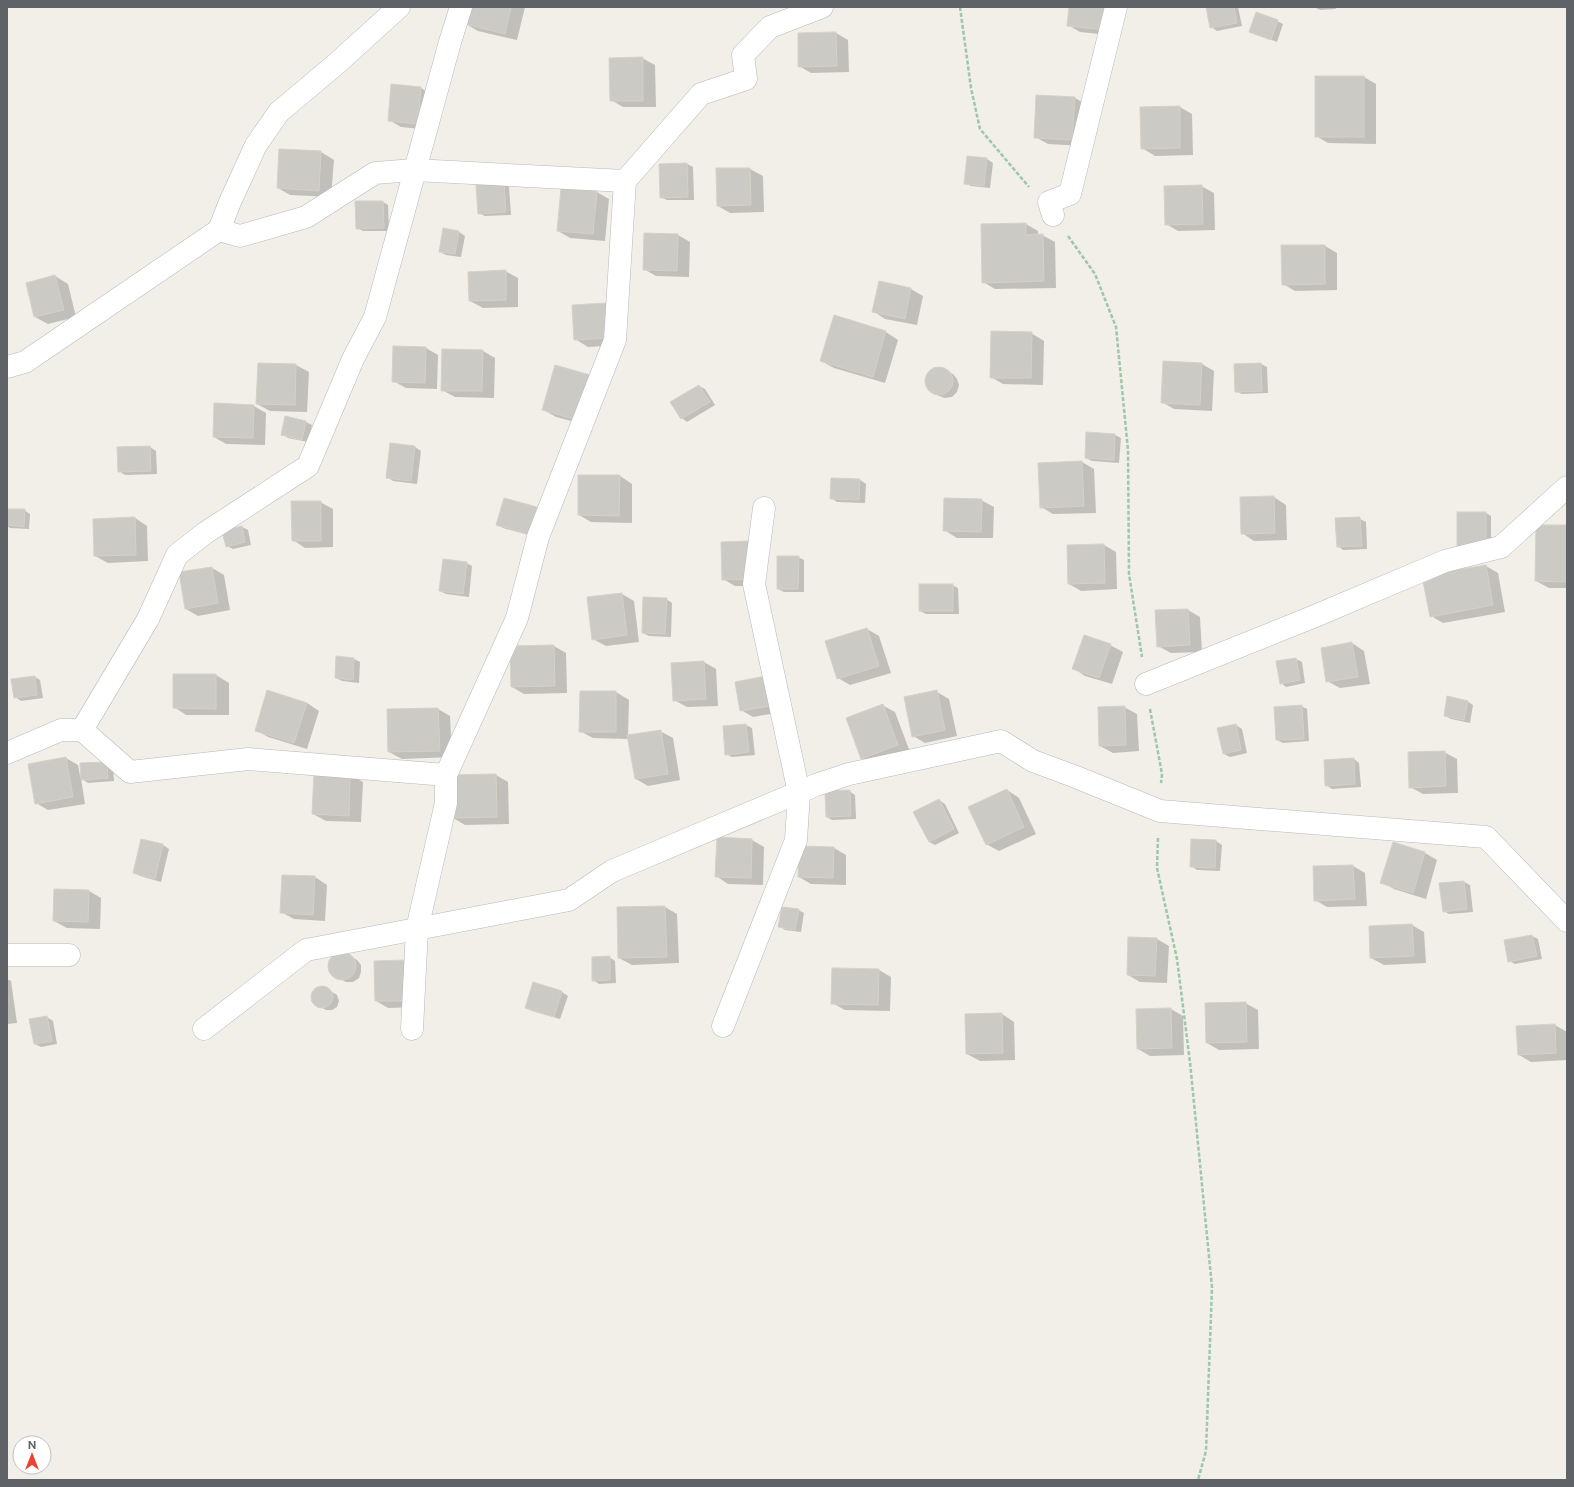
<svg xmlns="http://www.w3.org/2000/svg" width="1574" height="1487" viewBox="0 0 1574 1487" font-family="'Public Sans',sans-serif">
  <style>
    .shadow { fill: #0003 }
    .building { fill: #cccac5; stroke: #d6d1c6 }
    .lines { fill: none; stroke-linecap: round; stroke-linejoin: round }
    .minor-casing { stroke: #b5b8bc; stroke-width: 23 }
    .path { stroke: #9cc7a9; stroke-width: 2.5; stroke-dasharray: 4 2; stroke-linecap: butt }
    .minor { stroke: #fff; stroke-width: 22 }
  </style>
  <rect width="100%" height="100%" fill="#f1efe8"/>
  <!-- shadow -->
  <g class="shadow">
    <polygon points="470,7 525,7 517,40 478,31 466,24"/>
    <polygon points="1070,7 1118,36 1080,32 1068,25"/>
    <polygon points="1207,7 1238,7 1242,26 1217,31 1211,27"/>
    <polygon points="1314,7 1335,7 1336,9 1320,10"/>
    <polygon points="1277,21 1283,24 1277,42 1250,31"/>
    <polygon points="836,33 848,40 849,72 811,73 799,66 799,34"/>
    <polygon points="642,58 655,65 656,107 623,107 611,100"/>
    <polygon points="1364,77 1376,84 1376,144 1328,143 1316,136"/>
    <polygon points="421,88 433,95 430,130 401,127 389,120"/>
    <polygon points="1075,98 1087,105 1085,146 1048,144 1035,137"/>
    <polygon points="1180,107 1192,114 1193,155 1155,156 1142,148"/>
    <polygon points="280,150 321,152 334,160 331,197 290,195 278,188"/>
    <polygon points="987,159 993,163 990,188 971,186 965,183"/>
    <polygon points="687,164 693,167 694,200 667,200 661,197"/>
    <polygon points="717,169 750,169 763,176 764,212 730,213 718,206"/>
    <polygon points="503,184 509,187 511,215 485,216 479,213"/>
    <polygon points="1201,186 1214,193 1215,230 1178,231 1166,224"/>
    <polygon points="597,192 609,199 605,241 570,238 558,231"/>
    <polygon points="383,202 388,205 389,231 363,231 357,228"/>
    <polygon points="1026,224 1038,231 1038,235 1042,235 1055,242 1056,288 995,289 983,282"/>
    <polygon points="444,229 459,232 465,236 461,257 446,255 440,252"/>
    <polygon points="645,234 678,235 690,242 689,277 656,276 644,269"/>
    <polygon points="1325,246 1337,253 1337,290 1295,291 1283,284"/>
    <polygon points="505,271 518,278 518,307 483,308 470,301"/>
    <polygon points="55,276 68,284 76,317 48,324 35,317 27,284"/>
    <polygon points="879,282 911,289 923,296 917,325 885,319 873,311"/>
    <polygon points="607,304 621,345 588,347 575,339"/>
    <polygon points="835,317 886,332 898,340 885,383 834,368 821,361"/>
    <polygon points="1031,333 1044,341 1043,385 1003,384 991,377"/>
    <polygon points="426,348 438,355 437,389 406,388 393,381"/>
    <polygon points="483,351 495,358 494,398 455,397 442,390"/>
    <polygon points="259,364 296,365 309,372 307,412 270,411 257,404"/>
    <polygon points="1202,364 1214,371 1212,411 1174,409 1162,402"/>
    <polygon points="1261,364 1267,367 1268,393 1242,394 1236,391 1236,365"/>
    <polygon points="556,366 590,426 556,417 544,410"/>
    <polygon points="939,368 953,374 957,379 959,385 957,392 952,397 945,398 939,396 932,392 928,387 926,381 928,374 933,370"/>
    <polygon points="699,386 705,389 715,405 687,422 682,418"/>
    <polygon points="254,406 266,413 265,445 226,444 214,437"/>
    <polygon points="286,417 306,422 312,425 308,442 288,438 282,434"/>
    <polygon points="1115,435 1121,438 1119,463 1092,461 1086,458"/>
    <polygon points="391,444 415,447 421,451 417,484 393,481 387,477"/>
    <polygon points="150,447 156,451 157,474 125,475 119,471"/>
    <polygon points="1082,462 1094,469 1096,513 1053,514 1041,507 1039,464"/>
    <polygon points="579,476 620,476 632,484 632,523 591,522 579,515"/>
    <polygon points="832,479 860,480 866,484 865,503 837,502 831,498"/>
    <polygon points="1274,497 1286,505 1287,540 1254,541 1242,533"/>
    <polygon points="504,499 537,508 543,511 536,537 503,528 497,525"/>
    <polygon points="981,500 994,507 993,538 957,538 944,530"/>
    <polygon points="320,502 333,509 333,547 305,548 293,540"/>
    <polygon points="7,510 24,510 30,514 29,529 10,528 7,526"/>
    <polygon points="1486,513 1491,516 1491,550 1458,546"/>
    <polygon points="135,518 147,526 148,561 108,563 95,556"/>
    <polygon points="1360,519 1366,522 1367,549 1343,550 1338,546"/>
    <polygon points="1567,526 1567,588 1549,588 1536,581"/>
    <polygon points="242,527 248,530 251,545 233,549 227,546"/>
    <polygon points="722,543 763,586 735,586 723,579"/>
    <polygon points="1104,545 1116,552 1117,589 1081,591 1069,584"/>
    <polygon points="798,557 804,560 804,592 784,592 778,589"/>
    <polygon points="466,563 472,566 469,597 446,594 440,591"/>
    <polygon points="1486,566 1498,573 1505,612 1443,623 1431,616"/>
    <polygon points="212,568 224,575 230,610 198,616 186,609"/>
    <polygon points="952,585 958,588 959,614 926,614 920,611"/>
    <polygon points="622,594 634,601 639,642 606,646 593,639"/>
    <polygon points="666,599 672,603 671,637 649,636 643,633"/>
    <polygon points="1188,610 1200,617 1202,652 1171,653 1158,646 1156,611"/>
    <polygon points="867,629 879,636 891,673 850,685 838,678"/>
    <polygon points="1352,643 1364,651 1370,684 1340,688 1327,681"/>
    <polygon points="1110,645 1123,652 1112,684 1085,676 1073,668"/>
    <polygon points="554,646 566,653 567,693 524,694 512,687"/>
    <polygon points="337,657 354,659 360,662 359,683 342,681 336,678"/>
    <polygon points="1296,659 1302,662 1305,683 1286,687 1281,683"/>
    <polygon points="704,662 716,669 718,706 687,707 674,700"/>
    <polygon points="174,675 216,675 229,683 229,715 186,715 174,707"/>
    <polygon points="35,677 40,680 43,698 21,701 15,697"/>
    <polygon points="736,683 787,711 753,717 741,710"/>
    <polygon points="581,692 616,692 629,700 628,736 660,731 673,738 680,780 648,786 636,779 629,739 593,738 580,731"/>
    <polygon points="937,692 949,699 957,736 925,743 913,736"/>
    <polygon points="1467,701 1473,705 1470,723 1451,719 1445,716"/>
    <polygon points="307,703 319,711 307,749 268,737 256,730"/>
    <polygon points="882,705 895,712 910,752 875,765 862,758"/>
    <polygon points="1301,706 1307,709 1309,741 1283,743 1277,740"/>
    <polygon points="1124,707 1137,714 1139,751 1113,753 1100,746"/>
    <polygon points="438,709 450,716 452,757 402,759 389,752 388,710"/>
    <polygon points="746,725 752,728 755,755 732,757 726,754"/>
    <polygon points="1236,725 1242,729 1247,753 1230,757 1224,754"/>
    <polygon points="1444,752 1457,759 1458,793 1423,794 1410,787"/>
    <polygon points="66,758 78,765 80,776 82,776 81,764 113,766 114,781 88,783 81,778 85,804 48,810 36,803"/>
    <polygon points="1354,759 1359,763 1361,787 1332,789 1326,785"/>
    <polygon points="350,775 363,782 361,822 326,821 313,814"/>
    <polygon points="496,775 508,782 509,824 465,825 453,818"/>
    <polygon points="1007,790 1019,798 1036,834 999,851 986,844"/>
    <polygon points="849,791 855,795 856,819 832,820 827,817"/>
    <polygon points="939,800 945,804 959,833 935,845 929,842"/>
    <polygon points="142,840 163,845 169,849 161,882 140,876 134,873"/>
    <polygon points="752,840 764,847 763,885 728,884 716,876"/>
    <polygon points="1192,840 1216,841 1222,845 1220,871 1197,870 1191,866"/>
    <polygon points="1393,844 1425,853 1437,860 1426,899 1394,889 1381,882"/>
    <polygon points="800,847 834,848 846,855 846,885 811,884 799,877"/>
    <polygon points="1353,866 1365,873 1367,906 1327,907 1315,900"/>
    <polygon points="315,877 327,885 325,921 294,919 281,912"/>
    <polygon points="1464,882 1470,885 1473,912 1449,914 1444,911"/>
    <polygon points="55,890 89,891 101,898 100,929 67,928 54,921"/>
    <polygon points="665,907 677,914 679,963 632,965 619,958"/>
    <polygon points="798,910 804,913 801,932 785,930 780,926"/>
    <polygon points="1412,925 1424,932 1426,963 1384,965 1371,958"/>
    <polygon points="1532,936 1538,939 1542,959 1515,964 1509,961 1505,941"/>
    <polygon points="1157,939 1169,946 1167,983 1140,982 1128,975"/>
    <polygon points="344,953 357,960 361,965 361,972 359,978 353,982 346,982 334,976 330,970 330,963 333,957 338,954"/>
    <polygon points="609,957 615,961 616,983 599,984 593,980"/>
    <polygon points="375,962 418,1007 388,1008 376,1001"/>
    <polygon points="879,970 891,977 890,1011 845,1010 832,1003"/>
    <polygon points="7,979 11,981 17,1023 7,1024"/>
    <polygon points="534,983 562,992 568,996 560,1019 532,1011 526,1007"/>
    <polygon points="319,988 325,988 337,995 339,1001 337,1007 332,1010 326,1010 314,1003 312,997 314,991"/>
    <polygon points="1245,1003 1258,1010 1259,1049 1219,1050 1207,1043"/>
    <polygon points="1171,1009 1183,1016 1184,1055 1150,1056 1138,1049"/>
    <polygon points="1002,1014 1014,1022 1015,1060 980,1061 967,1054"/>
    <polygon points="47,1017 53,1021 57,1044 41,1047 35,1044"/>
    <polygon points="1555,1025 1567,1032 1567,1060 1531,1062 1519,1055"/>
  </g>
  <!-- building -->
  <g class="building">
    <polygon points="469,7 511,7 505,34 465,24"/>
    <polygon points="1069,7 1108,7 1105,30 1067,26"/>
    <polygon points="1206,7 1234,7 1237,23 1210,28"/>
    <polygon points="1256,12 1278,20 1271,40 1249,32"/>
    <polygon points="836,32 837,66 798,67 798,33"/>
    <polygon points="643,57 643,101 610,101 609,58"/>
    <rect x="1315" y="76" width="49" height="61"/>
    <polygon points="391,84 421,87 418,124 388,121"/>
    <polygon points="1036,95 1075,97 1072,140 1034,138"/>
    <polygon points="1180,106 1180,148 1141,149 1140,107"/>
    <polygon points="279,149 321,151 319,191 277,188"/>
    <polygon points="967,156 987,158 984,186 964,184"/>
    <polygon points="687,163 688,197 660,198 659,164"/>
    <polygon points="716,168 750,168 751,205 717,206"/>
    <polygon points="504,183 506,212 478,214 476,185"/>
    <polygon points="1202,185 1203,224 1165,225 1164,186"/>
    <polygon points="561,188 597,191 593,234 557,231"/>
    <polygon points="355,201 383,201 384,228 356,229"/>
    <polygon points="1026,223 1026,235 1043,234 1044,281 982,283 981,224"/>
    <polygon points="443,228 459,231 455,254 439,252"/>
    <polygon points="644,233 678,234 677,271 643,270"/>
    <polygon points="1281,245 1325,245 1325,284 1282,285"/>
    <polygon points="506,270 506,300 469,301 468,272"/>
    <polygon points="55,275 64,310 34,317 26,283"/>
    <polygon points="879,281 911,288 905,319 872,312"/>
    <polygon points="607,303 609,338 574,340 572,305"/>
    <polygon points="834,315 886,331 873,377 820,361"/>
    <polygon points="991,331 1032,332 1031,378 990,378"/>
    <polygon points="393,346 426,347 425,383 392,382"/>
    <polygon points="442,349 483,350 482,391 441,391"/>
    <polygon points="1163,361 1202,363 1200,405 1161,403"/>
    <polygon points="258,363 296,364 295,405 256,404"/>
    <polygon points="1261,363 1262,391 1235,392 1234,364"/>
    <polygon points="555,365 590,375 577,420 542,410"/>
    <circle cx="939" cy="381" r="14"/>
    <polygon points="699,385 710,402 681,419 670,402"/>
    <polygon points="214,403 254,405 253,438 213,437"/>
    <polygon points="285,416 306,421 302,440 281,435"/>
    <polygon points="1086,432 1115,434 1114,460 1085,458"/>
    <polygon points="390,443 415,446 411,481 386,478"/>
    <polygon points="150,446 151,471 118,472 117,447"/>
    <polygon points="1082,461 1084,506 1040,508 1038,463"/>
    <polygon points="578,475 620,475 619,516 578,515"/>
    <polygon points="831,478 860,479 859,500 830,499"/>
    <polygon points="1274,496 1275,533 1241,534 1240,497"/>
    <polygon points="504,498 537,507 530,534 496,525"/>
    <polygon points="944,498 982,499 981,532 943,531"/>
    <polygon points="291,501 321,501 321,541 292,541"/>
    <polygon points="7,509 25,509 24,527 7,525"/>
    <rect x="1457" y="512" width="29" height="35"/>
    <polygon points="135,517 136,555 94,556 93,519"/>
    <polygon points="1360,517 1362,546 1337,547 1335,518"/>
    <polygon points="1536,525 1567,525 1567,582 1535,581"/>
    <polygon points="242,526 245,542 226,547 222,531"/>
    <polygon points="750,541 751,579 722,580 721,542"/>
    <polygon points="1104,544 1105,583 1068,584 1067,545"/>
    <polygon points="777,556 799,556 798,589 777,589"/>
    <polygon points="443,559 467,562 463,594 439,591"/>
    <polygon points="1486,565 1493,605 1430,617 1422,576"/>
    <polygon points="212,567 218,603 185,609 179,572"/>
    <rect x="919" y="584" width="34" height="27"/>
    <polygon points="622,593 627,635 592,640 587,597"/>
    <polygon points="643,597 667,598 665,634 642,633"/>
    <polygon points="1188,609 1190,645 1157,647 1155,610"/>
    <polygon points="867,628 879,666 837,679 825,641"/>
    <polygon points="1084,635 1111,644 1099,678 1072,669"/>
    <polygon points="1352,642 1358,677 1326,682 1321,648"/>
    <polygon points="554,645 555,686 511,687 510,646"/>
    <polygon points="336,656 354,658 353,680 335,678"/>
    <polygon points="1296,658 1300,680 1280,684 1276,661"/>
    <polygon points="704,661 706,699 673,701 671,663"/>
    <polygon points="173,674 216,674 216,709 173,708"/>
    <polygon points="771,675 776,705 740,711 735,682"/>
    <polygon points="35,676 37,695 14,698 11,679"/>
    <polygon points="267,690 307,703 294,743 255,731"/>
    <polygon points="937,690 945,730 912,737 904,697"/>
    <polygon points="580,691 616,691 616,732 579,732"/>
    <polygon points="1447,696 1468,701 1464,720 1444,716"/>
    <polygon points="883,704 898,745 861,759 846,718"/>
    <polygon points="1302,705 1304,739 1276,740 1274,707"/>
    <polygon points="1125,706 1126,745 1099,746 1098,707"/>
    <polygon points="438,708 440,751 388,752 387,709"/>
    <polygon points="746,724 749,752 725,755 723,726"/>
    <polygon points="1236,724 1241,750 1223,754 1217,728"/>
    <polygon points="661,730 668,774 635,779 627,735"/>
    <polygon points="1445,751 1446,786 1409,788 1408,752"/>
    <polygon points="66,757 73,797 35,804 28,764"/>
    <polygon points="1354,758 1355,784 1325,786 1324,760"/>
    <polygon points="107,762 108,778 81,780 80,763"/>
    <polygon points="314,772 350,774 349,816 312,814"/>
    <polygon points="496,774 497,817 452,818 451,775"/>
    <polygon points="1007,789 1024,827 986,845 968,807"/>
    <polygon points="850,790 851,816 826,817 825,791"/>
    <polygon points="939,799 954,829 929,842 913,812"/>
    <polygon points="717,837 752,839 751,878 715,877"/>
    <polygon points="141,839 163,844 155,879 133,873"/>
    <polygon points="1191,839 1216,840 1215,868 1190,867"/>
    <polygon points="1393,842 1425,852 1413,893 1380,883"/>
    <polygon points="799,846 834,847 833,878 798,877"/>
    <polygon points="1353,865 1355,899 1314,901 1313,866"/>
    <polygon points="282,875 315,876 313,915 280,913"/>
    <polygon points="1464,881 1467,909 1443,912 1439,883"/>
    <polygon points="54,889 89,890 88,922 53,921"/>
    <polygon points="665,906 667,957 618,958 617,907"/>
    <polygon points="782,907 799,909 795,930 778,927"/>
    <polygon points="1412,924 1414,956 1370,958 1369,926"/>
    <polygon points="1532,935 1537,956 1508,962 1504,940"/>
    <polygon points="1128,937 1157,938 1155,976 1127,975"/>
    <circle cx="342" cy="966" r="14"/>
    <polygon points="610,956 610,980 592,981 592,957"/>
    <polygon points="406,960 406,1001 375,1001 374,961"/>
    <polygon points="832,968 879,969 878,1005 831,1004"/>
    <polygon points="533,982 562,991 554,1017 525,1008"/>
    <circle cx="322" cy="997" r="11"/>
    <polygon points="1246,1002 1247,1042 1206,1043 1205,1003"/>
    <polygon points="1171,1008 1172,1048 1137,1049 1136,1009"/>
    <polygon points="1002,1013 1003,1053 966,1054 965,1014"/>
    <polygon points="47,1016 52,1041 34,1044 29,1019"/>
    <polygon points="1555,1024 1556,1053 1518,1055 1516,1026"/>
  </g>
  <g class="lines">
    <defs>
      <g id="minor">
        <polyline points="1053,215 1049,202 1070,194 1116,7"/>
        <polyline points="219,230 240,236 306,217 375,173 414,170 625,181"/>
        <polyline points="7,367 25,362 219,230 230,202 256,145 279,112 335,65 399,7"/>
        <polyline points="1146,684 1315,616 1445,561 1501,547 1567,487"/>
        <polyline points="82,730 148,619 177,555 205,533 308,466 353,359 375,317 450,42 461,7"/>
        <polyline points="7,753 61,730 82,730 130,772 248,759 446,775"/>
        <polyline points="7,955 69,955"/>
        <polyline points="723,1026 796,840 799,793 754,584 764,508"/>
        <polyline points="204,1029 306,950 569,900 612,871 816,785 849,774 1001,741 1033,761 1076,777 1160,811 1486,837 1567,921"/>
        <polyline points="412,1029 417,929 446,803 446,775 517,618 538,537 615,340 625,181 701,94 746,79 743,55 770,27 822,7"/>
      </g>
    </defs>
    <!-- minor casing -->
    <use href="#minor" class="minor-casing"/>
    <!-- path -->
    <g class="path">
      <polyline points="960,7 971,88 980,129 1029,187"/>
      <polyline points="1068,236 1095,274 1116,327 1128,450 1129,574 1142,657"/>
      <polyline points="1150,709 1162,774 1161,783"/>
      <polyline points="1158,838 1157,868 1177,959 1190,1062 1212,1287 1206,1451 1198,1480"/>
    </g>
    <!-- minor -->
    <use href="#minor" class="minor"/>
  </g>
  <!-- border -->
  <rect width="1574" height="1487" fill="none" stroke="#5f6368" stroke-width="16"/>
  <!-- north arrow -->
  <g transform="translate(32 1455)"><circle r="19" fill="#ffffff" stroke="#bfc1c3"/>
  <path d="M0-3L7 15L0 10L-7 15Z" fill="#ea4335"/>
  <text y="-6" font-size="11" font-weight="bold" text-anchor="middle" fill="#5f6368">N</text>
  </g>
</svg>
